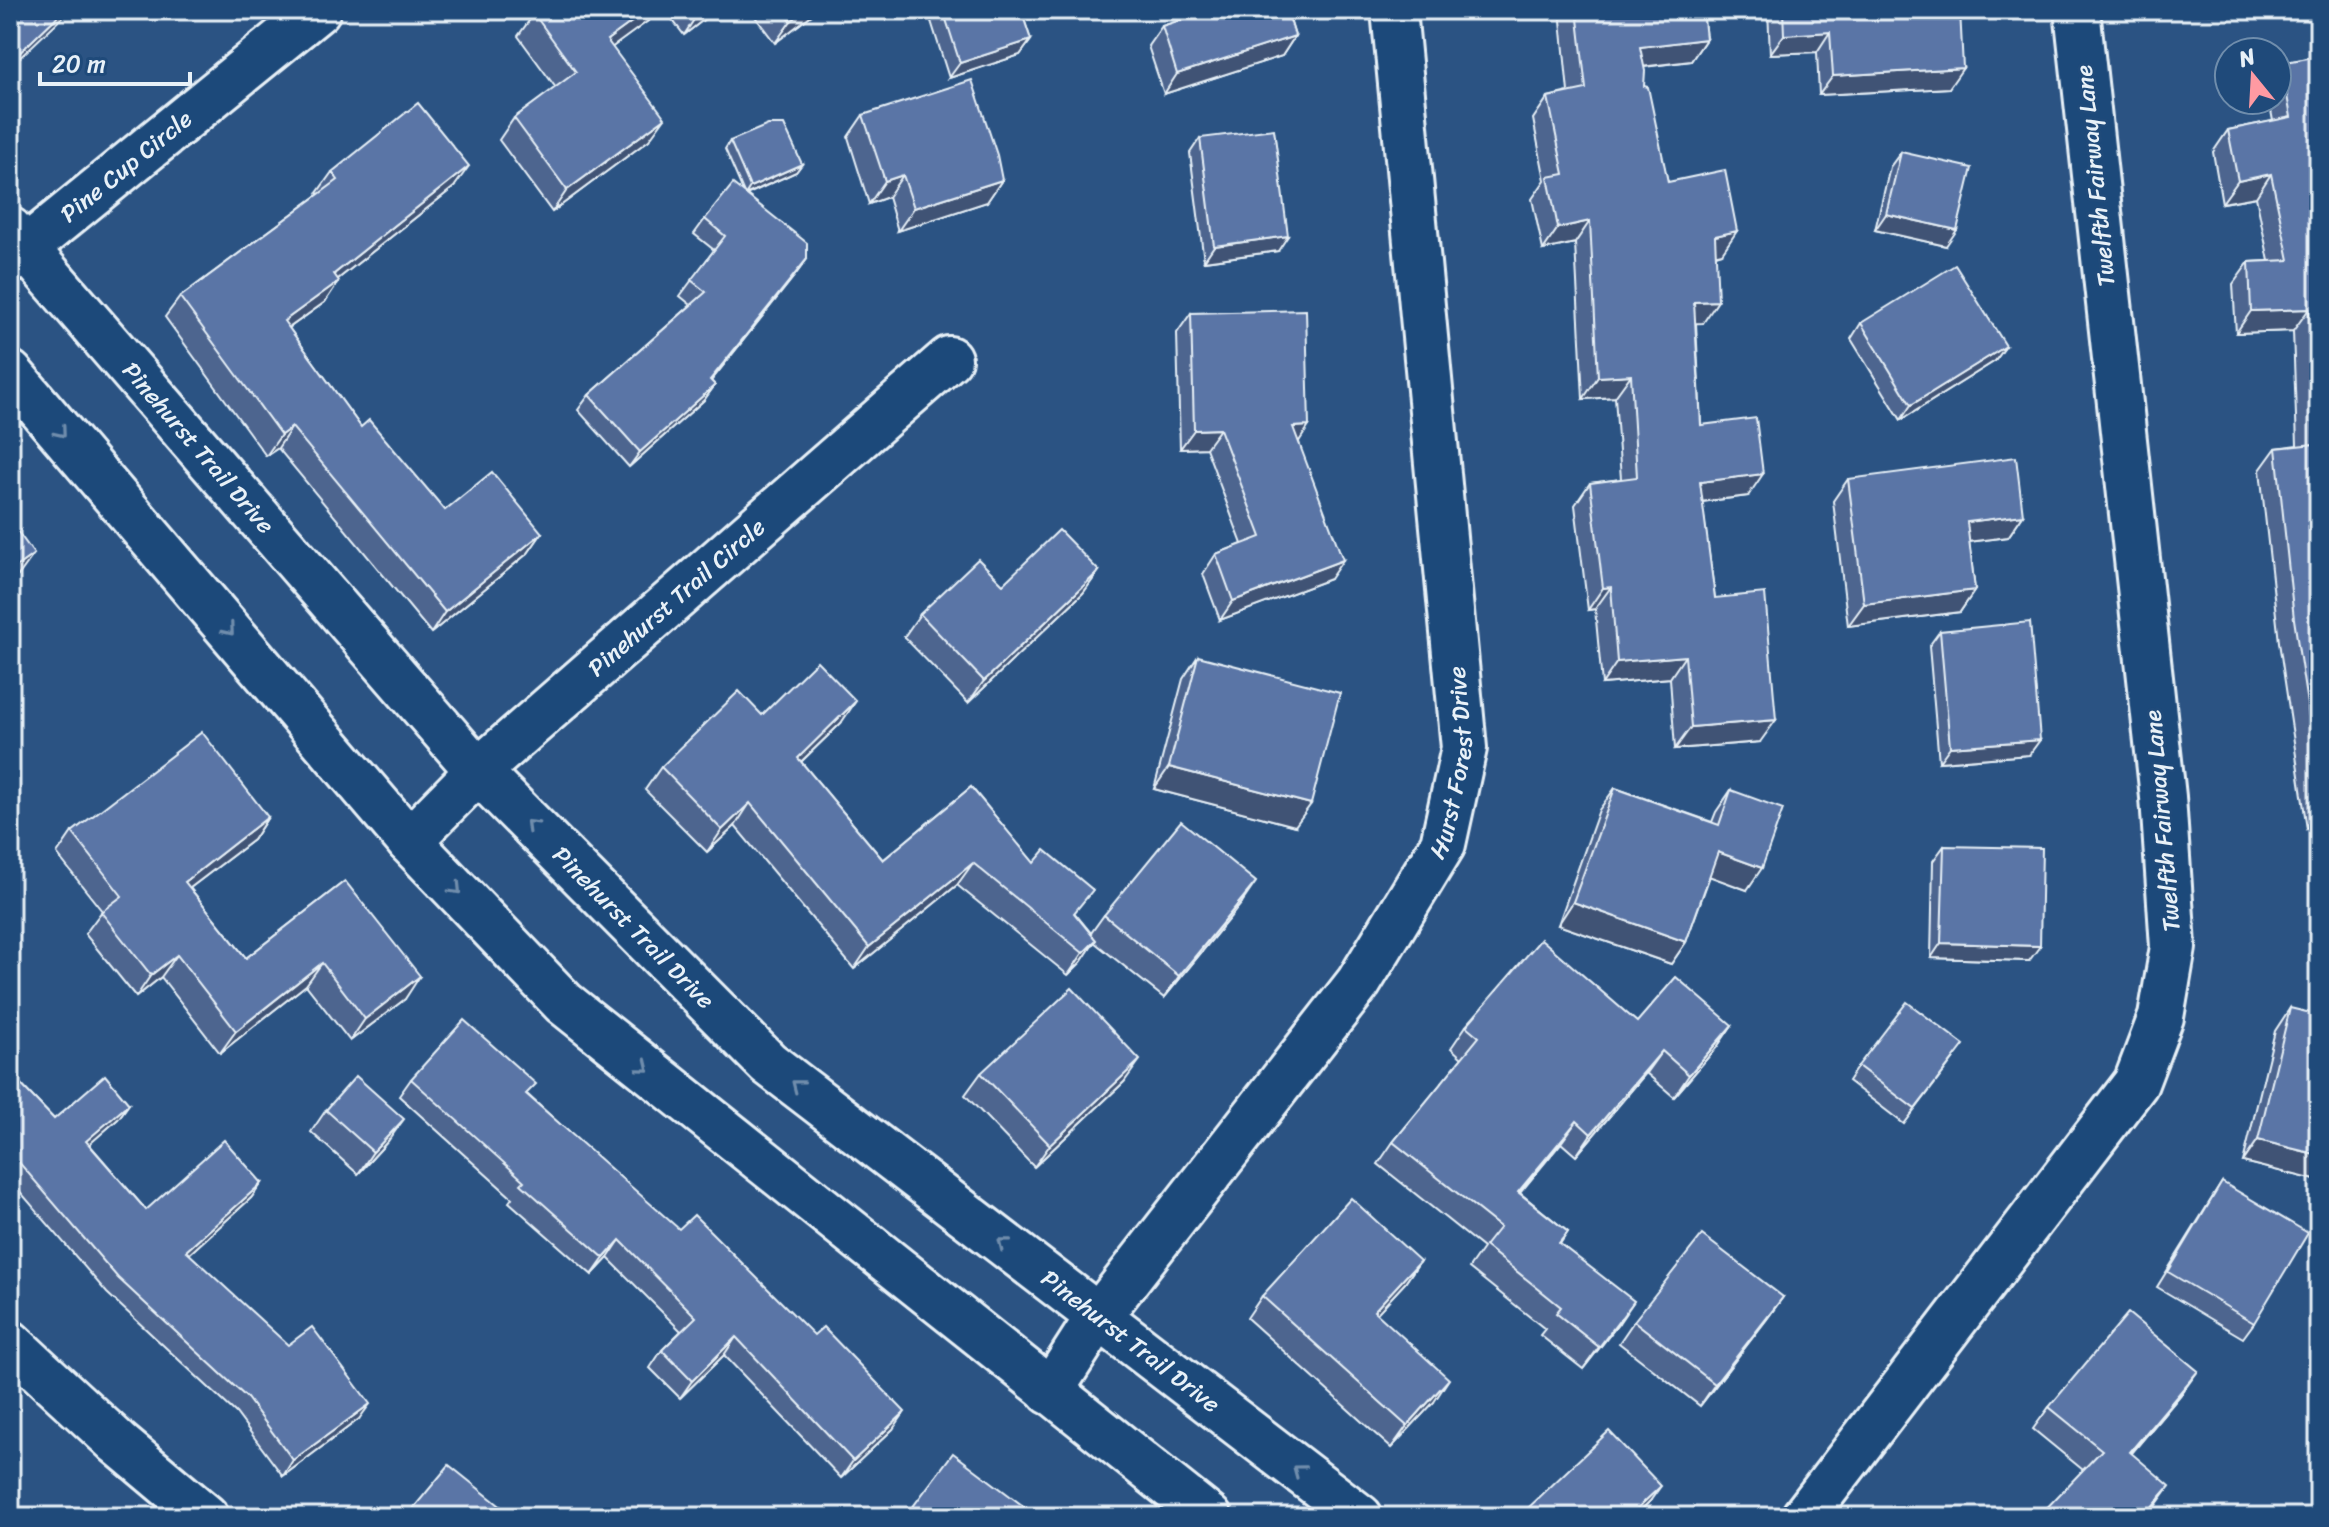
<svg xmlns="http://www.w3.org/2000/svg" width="2329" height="1527" viewBox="0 0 2329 1527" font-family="Sriracha,sans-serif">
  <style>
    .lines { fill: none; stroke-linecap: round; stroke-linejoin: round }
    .minor-casing { stroke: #e8f1f8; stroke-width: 50 }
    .minor { stroke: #1f4a7a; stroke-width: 44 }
    .wall { fill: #4d658f; stroke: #e8f1f8; stroke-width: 2 }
    .shaded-wall { fill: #3f5274; stroke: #e8f1f8; stroke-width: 2 }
    .building { fill: #5a75a6; stroke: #e8f1f8; stroke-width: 2 }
    .oneway { stroke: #6f8dac }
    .labels { text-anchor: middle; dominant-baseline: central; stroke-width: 6; stroke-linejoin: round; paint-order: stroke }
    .street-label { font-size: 24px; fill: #e8f1f8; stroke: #1f4a7a }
  </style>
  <rect width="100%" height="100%" fill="#2b5383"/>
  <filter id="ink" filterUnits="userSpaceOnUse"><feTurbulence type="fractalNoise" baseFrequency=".0125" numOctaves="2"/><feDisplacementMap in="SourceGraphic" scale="16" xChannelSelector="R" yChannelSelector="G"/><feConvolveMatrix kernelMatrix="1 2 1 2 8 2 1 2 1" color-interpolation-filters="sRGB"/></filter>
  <g filter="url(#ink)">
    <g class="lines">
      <defs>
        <g id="minor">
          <path id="s1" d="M 10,230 L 478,771 L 768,1063 L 1360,1517"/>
          <path id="s2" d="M 10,261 L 318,10"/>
          <polyline points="10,373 409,841 564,1003 1209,1517"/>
          <path id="s3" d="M 409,841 L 478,771 L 949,359"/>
          <polyline points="10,1343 118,1443 206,1517"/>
          <path id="s4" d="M 1050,1392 L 1098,1317 L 1359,982 L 1443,844 L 1464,748 L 1394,10"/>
          <polyline points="1804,1517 2136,1083 2161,1017 2173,947 2163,797 2077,10"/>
        </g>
      </defs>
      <!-- minor casing -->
      <use href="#minor" class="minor-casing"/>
      <!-- minor -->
      <use href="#minor" class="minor"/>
    </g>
    <!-- wall -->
    <g class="wall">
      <polygon points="539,10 663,10 612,47 649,140 552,212 499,140 514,118 556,88 518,36 534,14"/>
      <polygon points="665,10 716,10 684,35"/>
      <polygon points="750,10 818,10 775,43"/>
      <polygon points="939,10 1021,10 1031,40 1020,55 949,78 931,21"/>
      <polygon points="1195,10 1287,10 1295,36 1282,56 1164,94 1148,46 1162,26 1197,15"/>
      <polygon points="1560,10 1703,10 1706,39 1691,61 1644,67 1644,86 1668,182 1722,253 1716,255 1703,323 1696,323 1701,425 1748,496 1702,502 1715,598 1760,742 1675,749 1670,678 1602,684 1595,609 1588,610 1575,505 1590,483 1621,479 1615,397 1583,399 1575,243 1543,250 1532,199 1545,180 1533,119 1548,97 1568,92"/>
      <polygon points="1768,10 1960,10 1949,88 1819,95 1817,52 1770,54"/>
      <polygon points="2319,56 2319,827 2307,829 2279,642 2260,470 2276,448 2297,445 2293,331 2236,333 2233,284 2249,262 2269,261 2256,197 2222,203 2213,152 2228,130 2273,121 2269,100 2277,100 2277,69 2281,63"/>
      <polygon points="863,115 1002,180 987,202 898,231 888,197 869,204 848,137"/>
      <polygon points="1200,138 1278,251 1204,261 1190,153"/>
      <polygon points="730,141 802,164 796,172 746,195 807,259 796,274 711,381 715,385 704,400 629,467 578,410 589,395 691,305 680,296 714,250 694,234 705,219 744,193 725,149"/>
      <polygon points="1901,152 1946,246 1875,230 1890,167"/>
      <polygon points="332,172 454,187 338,279 325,302 289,328 361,427 445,510 542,533 528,553 431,633 278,448 266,456 165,317 180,297 319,194 317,193"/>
      <polygon points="1191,313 1299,442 1330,579 1220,620 1203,574 1216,554 1242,544 1206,448 1180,449 1177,333"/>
      <polygon points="1861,323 2006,346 1995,361 1901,420 1851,339"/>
      <polygon points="1848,479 2023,515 2008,537 1969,542 1975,590 1960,612 1848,626 1833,501"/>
      <polygon points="1099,571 1083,593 968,703 904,637 920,614 1003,584"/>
      <polygon points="1940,631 2029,755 1939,762 1929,646"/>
      <polygon points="1198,656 1295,826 1154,789 1183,679"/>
      <polygon points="762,715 841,723 801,762 883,860 971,787 1091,933 1104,915 1241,904 1164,998 1094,942 1081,962 1068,975 957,885 854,969 735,826 707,852 645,790 661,767"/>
      <polygon points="1615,788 1712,822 1716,812 1731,790 1747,890 1710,876 1686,942 1671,964 1558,925 1599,810"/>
      <polygon points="268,817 253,840 190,888 246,958 345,881 405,999 350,1041 306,985 220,1053 161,977 136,997 85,934 102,911 57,854 72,832"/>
      <polygon points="1944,846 2029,961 1931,958 1933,861"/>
      <polygon points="2290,1008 2319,1181 2243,1162 2275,1031"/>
      <polygon points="1637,1022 1732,1025 1717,1047 1674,1097 1646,1073 1576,1156 1561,1143 1520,1193 1568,1232 1560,1244 1619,1323 1583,1369 1540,1335 1545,1329 1469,1268 1483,1248 1378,1164 1393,1142 1462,1058 1451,1048 1466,1026"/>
      <polygon points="1953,1060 1904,1124 1848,1081 1858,1066"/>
      <polygon points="10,1073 54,1119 129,1104 118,1119 89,1144 146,1210 262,1183 251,1198 189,1254 359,1419 283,1476 236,1413 107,1293 10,1180"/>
      <polygon points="981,1073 1124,1082 1034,1167 965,1095"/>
      <polygon points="411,1079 528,1095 893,1429 841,1478 724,1355 680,1398 650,1368 662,1350 681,1331 608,1258 592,1275 509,1202 512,1198 399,1096"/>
      <polygon points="326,1110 388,1141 358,1174 311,1132"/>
      <polygon points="2222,1182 2254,1323 2243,1338 2157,1287 2212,1198"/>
      <polygon points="1420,1261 1405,1283 1376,1314 1434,1402 1391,1448 1247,1318 1262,1296"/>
      <polygon points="1783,1297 1767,1319 1700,1406 1619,1343 1634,1321"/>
      <polygon points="2182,1393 2131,1454 2154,1508 2083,1470 2033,1429 2049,1407"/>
      <polygon points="1650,1501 1634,1517 1521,1517 1527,1509"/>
    </g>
    <!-- shaded-wall -->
    <g class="shaded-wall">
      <polygon points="64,10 70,10 10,67 10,62"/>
      <polygon points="648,10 663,10 592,62 607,40"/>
      <polygon points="702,10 716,10 684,35 699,12"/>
      <polygon points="805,10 818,10 775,43 791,21"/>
      <polygon points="2210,10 2298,10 2292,17 2208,13"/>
      <polygon points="1830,32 1817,52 1770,54 1784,35"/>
      <polygon points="1295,36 1282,56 1164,94 1177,74"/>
      <polygon points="1706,39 1691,61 1624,69 1640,47"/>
      <polygon points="1031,40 1020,55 949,78 960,63"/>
      <polygon points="1963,68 1949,88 1819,95 1833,76"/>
      <polygon points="665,118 649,140 552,212 567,190"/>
      <polygon points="802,164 796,172 745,195 750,187"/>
      <polygon points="469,166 454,187 319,294 334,274"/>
      <polygon points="2271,174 2256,197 2222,203 2238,181"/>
      <polygon points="903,175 888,197 869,204 885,181"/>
      <polygon points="1002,180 987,202 898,231 914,208"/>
      <polygon points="1886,214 1957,230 1946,246 1875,230"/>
      <polygon points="1590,221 1575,243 1543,250 1558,228"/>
      <polygon points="1737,231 1722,253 1700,258 1715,236"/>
      <polygon points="1288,236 1278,251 1204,261 1214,246"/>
      <polygon points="807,259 796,274 700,395 710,380"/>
      <polygon points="339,281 325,302 269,342 284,321"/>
      <polygon points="1718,301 1703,323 1679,324 1694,302"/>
      <polygon points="2309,309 2293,331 2236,333 2251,311"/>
      <polygon points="2006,346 1995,361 1901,420 1911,405"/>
      <polygon points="1631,375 1615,397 1583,399 1598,377"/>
      <polygon points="715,385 704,400 629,467 640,452"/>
      <polygon points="1309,426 1296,446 1293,427"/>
      <polygon points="292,427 278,448 266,456 281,435"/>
      <polygon points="1220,429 1206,448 1180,449 1194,430"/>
      <polygon points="1763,474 1748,496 1684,504 1700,482"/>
      <polygon points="2023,515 2008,537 1951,544 1967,522"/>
      <polygon points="542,533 528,553 431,633 445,612"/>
      <polygon points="34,554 18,576 10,582 10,571"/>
      <polygon points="1343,560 1330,579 1220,620 1233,601"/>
      <polygon points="1099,571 1083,593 968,703 984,681"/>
      <polygon points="1611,587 1595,609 1588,610 1603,588"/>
      <polygon points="1975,590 1960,612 1848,626 1864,604"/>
      <polygon points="1685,656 1670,678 1602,684 1617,662"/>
      <polygon points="856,701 841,723 782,780 798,758"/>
      <polygon points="1776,720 1760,742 1675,749 1691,727"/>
      <polygon points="2040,740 2029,755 1939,762 1950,747"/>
      <polygon points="1169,767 1311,804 1295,826 1154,789"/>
      <polygon points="750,803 735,826 707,852 722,830"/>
      <polygon points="2319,813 2319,827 2307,829"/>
      <polygon points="268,817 253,840 169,904 185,882"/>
      <polygon points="1718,852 1762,868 1747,890 1703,874"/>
      <polygon points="973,863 957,885 854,969 869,947"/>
      <polygon points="1256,882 1241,904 1164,998 1179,976"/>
      <polygon points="1573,902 1686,942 1671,964 1558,925"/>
      <polygon points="1096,940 1081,962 1068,975 1083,953"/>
      <polygon points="1941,943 2040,946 2029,961 1931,958"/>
      <polygon points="177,955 161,977 136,997 151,975"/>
      <polygon points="322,963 306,985 220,1053 236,1031"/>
      <polygon points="420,976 405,999 350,1041 365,1019"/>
      <polygon points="1732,1025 1717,1047 1674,1097 1689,1075"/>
      <polygon points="1662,1051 1646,1073 1576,1156 1591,1134"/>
      <polygon points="1140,1060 1124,1082 1034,1167 1050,1145"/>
      <polygon points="129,1104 118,1119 76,1156 86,1141"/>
      <polygon points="404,1119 388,1141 358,1174 373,1152"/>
      <polygon points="1577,1121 1561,1143 1502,1214 1518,1192"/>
      <polygon points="2258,1140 2319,1155 2319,1181 2243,1162"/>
      <polygon points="262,1183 251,1198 176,1266 186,1251"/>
      <polygon points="620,1240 608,1258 592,1275 604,1258"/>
      <polygon points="1420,1261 1405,1283 1358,1334 1374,1311"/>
      <polygon points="1783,1297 1767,1319 1700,1406 1715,1384"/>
      <polygon points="1634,1301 1619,1323 1583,1369 1599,1347"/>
      <polygon points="736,1337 724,1355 680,1398 692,1381"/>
      <polygon points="2198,1371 2182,1393 2114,1474 2130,1452"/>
      <polygon points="1449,1379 1434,1402 1391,1448 1407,1426"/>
      <polygon points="370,1404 359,1419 283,1476 293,1460"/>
      <polygon points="905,1412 893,1429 841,1478 853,1461"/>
      <polygon points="1661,1486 1650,1501 1634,1517 1628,1517"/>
      <polygon points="2170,1486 2154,1508 2147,1517 2143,1517"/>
    </g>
    <!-- building -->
    <g class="building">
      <polygon points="10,10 64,10 10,62"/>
      <polygon points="539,10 648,10 607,40 665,118 567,190 514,118 576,72 534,14"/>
      <polygon points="782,10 805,10 791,21"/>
      <polygon points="943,10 1021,10 1031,40 960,63"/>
      <polygon points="1212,10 1287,10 1295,36 1177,74 1162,26"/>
      <polygon points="1577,10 1703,10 1706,39 1640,47 1645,71 1644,86 1648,87 1668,182 1725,170 1737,231 1715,236 1718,301 1694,302 1701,425 1756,418 1763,474 1700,482 1715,598 1765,593 1776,720 1691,727 1685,656 1617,662 1611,587 1603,588 1590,483 1637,477 1631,375 1598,377 1590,221 1558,228 1548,177 1564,174 1548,97 1586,89"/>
      <polygon points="1783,10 1960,10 1963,68 1833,76 1830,32 1784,35"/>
      <polygon points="2319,56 2319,782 2294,619 2276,448 2314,444 2309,309 2251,311 2249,262 2289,260 2271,174 2238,181 2228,130 2291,117 2281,63"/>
      <polygon points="972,80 997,155 1002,180 914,208 903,175 885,181 863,115"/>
      <polygon points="418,103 469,166 334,274 339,281 284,321 361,427 369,420 445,510 492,472 542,533 445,612 292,427 281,435 180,297 338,180 332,172"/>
      <polygon points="768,125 784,125 802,164 750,187 730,141"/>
      <polygon points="1274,129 1288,236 1214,246 1200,138"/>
      <polygon points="1901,152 1972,168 1957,230 1886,214"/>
      <polygon points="733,184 807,243 807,259 710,380 715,385 640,452 589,395 706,292 691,280 725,236 705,219"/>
      <polygon points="1955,265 2006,346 1911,405 1861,323"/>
      <polygon points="1306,310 1309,426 1293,427 1343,560 1233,601 1216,554 1261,537 1220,429 1194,430 1191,313"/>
      <polygon points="2016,457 2023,515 1967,522 1975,590 1864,604 1848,479"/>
      <polygon points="10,521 34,554 10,571"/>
      <polygon points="1059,530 1099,571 984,681 920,614 978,559 1003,584"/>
      <polygon points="2030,622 2040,740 1950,747 1940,631"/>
      <polygon points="1198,656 1340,693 1311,804 1169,767"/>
      <polygon points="817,661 856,701 798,758 883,860 971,787 1034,863 1045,850 1093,890 1074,913 1096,940 1083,953 973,863 869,947 750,803 722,830 661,767 739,691 762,715"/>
      <polygon points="202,732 268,817 185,882 246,958 345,881 420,976 365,1019 322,963 236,1031 177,955 151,975 101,912 122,896 72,832"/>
      <polygon points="1615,788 1719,825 1731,790 1783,809 1762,868 1718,852 1686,942 1573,902"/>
      <polygon points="1181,821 1256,882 1179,976 1104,915"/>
      <polygon points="1944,846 2042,848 2040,946 1941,943"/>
      <polygon points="1541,939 1637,1022 1676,977 1732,1025 1689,1075 1662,1051 1591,1134 1577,1121 1518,1192 1568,1232 1559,1243 1634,1301 1599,1347 1556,1313 1561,1307 1485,1246 1500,1227 1393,1142 1479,1037 1466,1026"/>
      <polygon points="1072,988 1140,1060 1050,1145 981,1073"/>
      <polygon points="1907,1002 1964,1045 1915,1109 1858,1066"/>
      <polygon points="2290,1008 2319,1015 2319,1155 2258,1140"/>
      <polygon points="464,1020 536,1084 526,1094 679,1229 694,1215 814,1335 823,1327 905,1412 853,1461 736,1337 692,1381 662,1350 696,1317 620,1240 604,1258 521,1184 524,1181 411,1079"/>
      <polygon points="10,1073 54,1119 105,1075 129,1104 86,1141 146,1210 224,1140 262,1183 186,1251 288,1345 312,1327 370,1404 293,1460 247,1398 118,1278 10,1152"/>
      <polygon points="356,1076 404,1119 373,1152 326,1110"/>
      <polygon points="2222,1182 2308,1233 2254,1323 2168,1272"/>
      <polygon points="1351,1198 1420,1261 1374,1311 1449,1379 1407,1426 1262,1296"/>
      <polygon points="1702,1235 1783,1297 1715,1384 1634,1321"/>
      <polygon points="2128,1313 2198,1371 2130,1452 2170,1486 2143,1517 2038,1517 2102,1450 2049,1407"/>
      <polygon points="1609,1431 1661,1486 1628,1517 1534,1517 1527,1509"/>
      <polygon points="953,1453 1038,1517 908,1517 906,1516"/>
      <polygon points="449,1465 514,1517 406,1517"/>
    </g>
    <!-- one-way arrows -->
    <defs><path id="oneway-chevron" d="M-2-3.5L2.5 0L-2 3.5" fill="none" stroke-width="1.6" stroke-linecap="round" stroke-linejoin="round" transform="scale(2)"/></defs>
    <g class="oneway">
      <use href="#oneway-chevron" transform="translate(61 432) rotate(50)"/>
      <use href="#oneway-chevron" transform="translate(229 630) rotate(50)"/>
      <use href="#oneway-chevron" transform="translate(531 825) rotate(-135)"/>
      <use href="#oneway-chevron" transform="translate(456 889) rotate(46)"/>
      <use href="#oneway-chevron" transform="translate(644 1067) rotate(39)"/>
      <use href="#oneway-chevron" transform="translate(797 1085) rotate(-142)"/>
      <use href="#oneway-chevron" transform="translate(1003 1243) rotate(-142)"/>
      <use href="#oneway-chevron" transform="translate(1298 1470) rotate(-143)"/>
    </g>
  </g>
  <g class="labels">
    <!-- street labels -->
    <g class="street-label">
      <text stroke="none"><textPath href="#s2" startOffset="150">Pine Cup Circle</textPath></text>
      <text transform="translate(2095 176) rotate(-96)">Twelfth Fairway Lane</text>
      <text stroke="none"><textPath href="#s1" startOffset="288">Pinehurst Trail Drive</textPath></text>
      <text stroke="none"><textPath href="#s3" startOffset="362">Pinehurst Trail Circle</textPath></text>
      <text stroke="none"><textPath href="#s4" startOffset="758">Hurst Forest Drive</textPath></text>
      <text transform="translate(2162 821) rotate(-95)">Twelfth Fairway Lane</text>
      <text stroke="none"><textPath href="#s1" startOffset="936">Pinehurst Trail Drive</textPath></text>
      <text stroke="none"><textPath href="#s1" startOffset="1584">Pinehurst Trail Drive</textPath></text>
    </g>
  </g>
  <!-- margin -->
  <rect width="2329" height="1527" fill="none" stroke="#1f4a7a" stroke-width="40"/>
  <rect x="20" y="20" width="2289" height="1487" fill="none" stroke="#e8f1f8" stroke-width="3" filter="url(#ink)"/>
  <!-- north arrow -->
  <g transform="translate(2253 76) rotate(342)"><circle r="38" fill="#1f4a7a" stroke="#6f8dac" stroke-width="2"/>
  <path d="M0-6L14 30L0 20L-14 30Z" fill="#ff9aa2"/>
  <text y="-12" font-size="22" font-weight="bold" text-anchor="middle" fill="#e8f1f8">N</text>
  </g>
  <!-- scale -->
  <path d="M40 72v12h150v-12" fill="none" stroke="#e8f1f8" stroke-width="4"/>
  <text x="52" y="72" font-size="24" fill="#e8f1f8" stroke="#1f4a7a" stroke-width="6" paint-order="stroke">20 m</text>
</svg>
